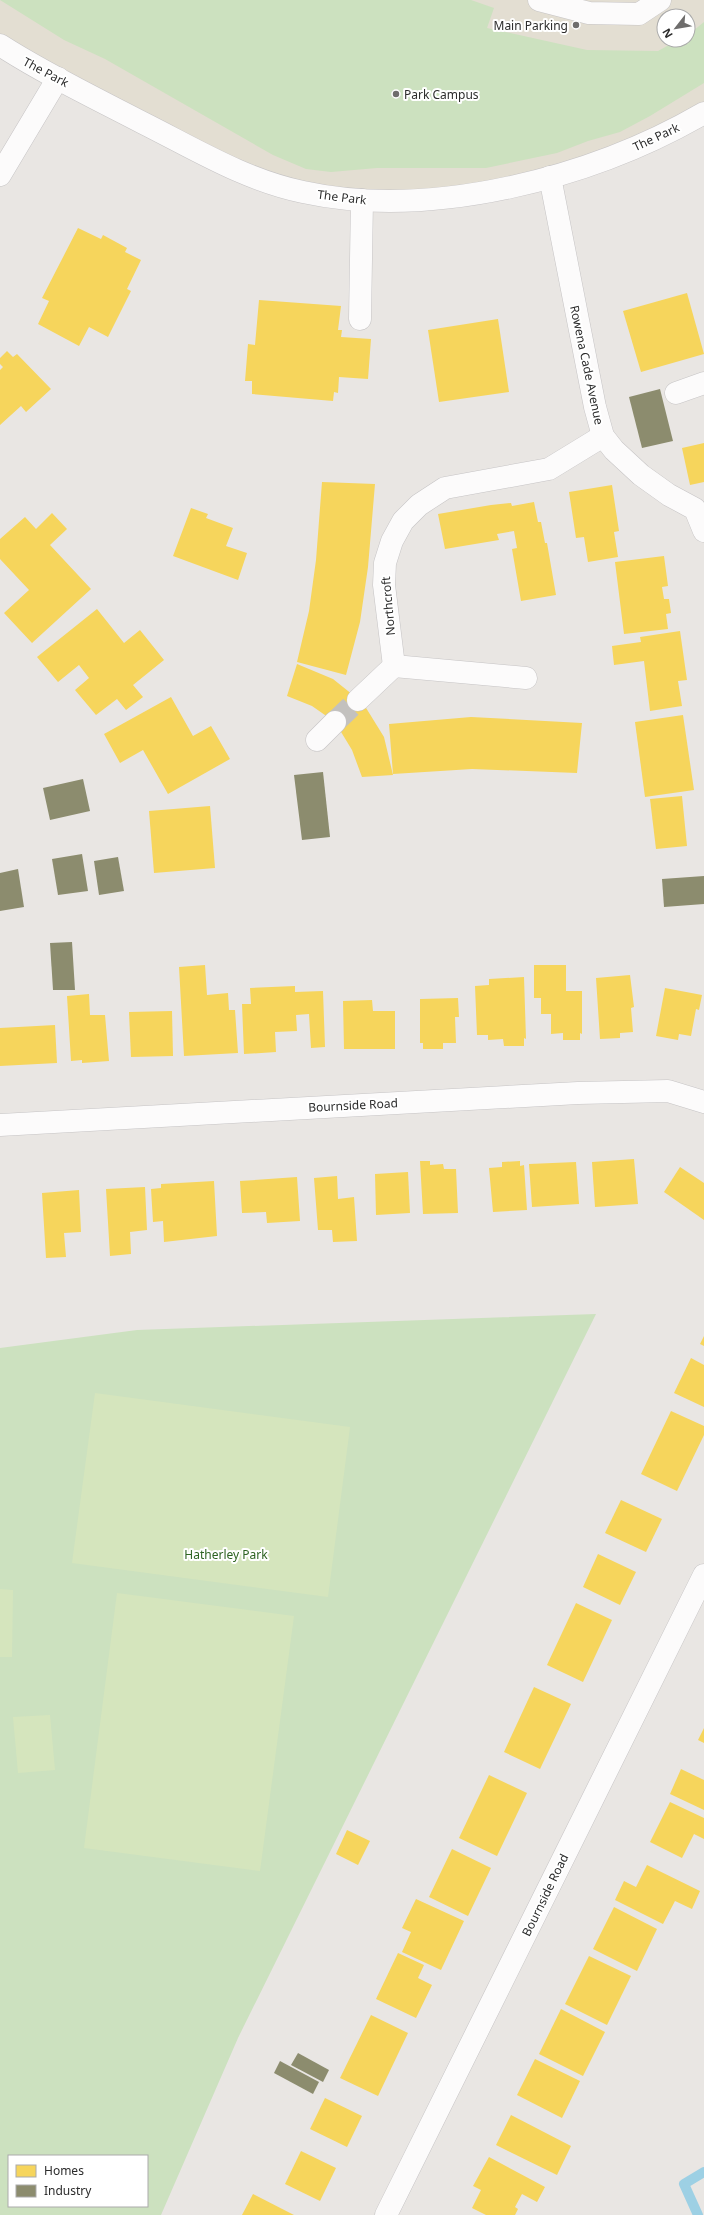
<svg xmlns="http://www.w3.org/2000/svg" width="704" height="2215" viewBox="0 0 704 2215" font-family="'Noto Sans',sans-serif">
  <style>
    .education { fill: #e3ded2; fill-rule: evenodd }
    .green { fill: #cce1bf; fill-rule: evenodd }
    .pitch { fill: #d5e5bd }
    .homes { fill: #f6d55c }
    .industry { fill: #8c8c6e }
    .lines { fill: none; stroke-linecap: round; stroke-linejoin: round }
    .stream { stroke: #9dd0e4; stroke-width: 10 }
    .minor-tunnel { stroke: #c3c1be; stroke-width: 22; stroke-dasharray: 22 11; stroke-linecap: butt }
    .minor-casing { stroke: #c6c4c5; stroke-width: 23 }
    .minor { stroke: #fcfbfb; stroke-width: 22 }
    .poi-dot { fill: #6e6d6c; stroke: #fff; stroke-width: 1.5 }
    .labels { text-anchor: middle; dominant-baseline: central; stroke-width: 4; stroke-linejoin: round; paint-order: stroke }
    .poi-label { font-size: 12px; fill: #2c2c2c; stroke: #fff; text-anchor: end }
    .street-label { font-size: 12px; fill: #2c2c2c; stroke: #fff }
    .park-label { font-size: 12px; fill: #2d6321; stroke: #fff }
  </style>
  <rect width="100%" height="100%" fill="#e9e6e3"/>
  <!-- education -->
  <path class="education" d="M 0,0 L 704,0 L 704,113 L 483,192 L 302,192 L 0,45 ZM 664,16 L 688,16 L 688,40 L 664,40 Z"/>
  <!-- green -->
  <g class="green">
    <polygon points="0,0 471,0 494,8 487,28 587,50 658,51 678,40 688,40 688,35 704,22 704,83 650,116 620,132 588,141 557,153 486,168 377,168 331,172 306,169 273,155 105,59 64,40"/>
    <path d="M 596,1314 L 238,2038 L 161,2215 L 0,2215 L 0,1348 L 137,1330 ZM 9,2156 L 147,2156 L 147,2206 L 9,2206 Z"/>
  </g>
  <!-- pitch -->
  <g class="pitch">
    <polygon points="95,1393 350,1427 328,1597 72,1563"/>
    <polygon points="0,1589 13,1590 12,1657 0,1657"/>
    <polygon points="117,1593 294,1616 260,1871 84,1848"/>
    <polygon points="50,1715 55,1770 18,1773 13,1717"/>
  </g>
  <!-- homes -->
  <g class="homes">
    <polygon points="78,228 101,239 103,235 127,248 125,252 141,260 127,289 131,291 108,337 89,327 79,346 38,324 49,301 42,298"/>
    <polygon points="687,293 704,354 641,372 623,311"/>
    <polygon points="259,300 341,306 338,330 342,330 341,337 371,339 368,379 339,377 338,393 334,392 333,401 252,394 252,381 245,381 248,344 255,345"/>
    <polygon points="498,319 509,392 439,402 428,330"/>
    <polygon points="7,351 13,357 17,354 51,389 26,412 21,406 0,425 0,370 3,367 0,364 0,358"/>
    <polygon points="704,443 704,482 690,485 682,448"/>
    <polygon points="322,482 375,484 368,567 360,622 346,675 297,662 309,611 316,560"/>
    <polygon points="612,485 619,531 614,532 618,557 588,562 584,537 576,538 569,492"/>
    <polygon points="534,502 538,522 541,522 545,543 547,543 556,595 521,601 512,549 517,548 514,531 497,534 499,540 445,549 438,514 491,505 511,503 512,506"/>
    <polygon points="191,508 208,514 206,518 233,528 226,546 247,553 238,580 173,556"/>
    <polygon points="52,513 67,529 50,545 91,589 32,643 4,613 29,590 0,559 0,539 25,517 36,529"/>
    <polygon points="664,556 668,586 662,587 664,599 669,599 671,613 666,614 668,629 624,634 615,562"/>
    <polygon points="97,609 124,643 140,630 164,660 133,685 143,697 126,710 117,699 96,715 75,690 89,678 79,665 58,682 37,657"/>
    <polygon points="680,631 687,680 678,681 682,706 650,711 644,661 614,665 612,646 641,642 640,637"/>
    <polygon points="297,664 333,679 363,703 384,737 393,775 362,777 352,750 335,722 312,706 287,696"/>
    <polygon points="171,697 193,736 211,726 230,759 168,794 143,750 120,763 104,734"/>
    <polygon points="683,715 694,790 645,797 635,722"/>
    <polygon points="471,717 582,723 577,773 472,769 393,774 389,724"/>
    <polygon points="682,796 687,846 656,849 650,799"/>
    <polygon points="210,806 215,868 154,873 149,811"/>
    <polygon points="205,965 207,995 228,993 229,1010 235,1010 238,1053 184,1056 179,967"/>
    <polygon points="534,965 566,965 566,991 582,991 582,1034 580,1033 580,1040 563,1040 563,1033 551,1034 551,1014 541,1014 541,998 534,998"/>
    <polygon points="630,975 634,1007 631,1008 633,1032 620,1033 620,1038 600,1039 596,978"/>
    <polygon points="524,977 526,1039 524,1038 524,1046 504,1046 503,1039 488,1040 488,1035 477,1035 475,986 489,985 489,979"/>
    <polygon points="295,986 295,992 323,991 325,1047 311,1048 309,1014 296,1015 297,1031 275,1032 276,1052 244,1054 242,1004 251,1004 250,988"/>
    <polygon points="665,988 702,995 699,1010 696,1009 691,1036 679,1034 678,1040 656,1036"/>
    <polygon points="89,994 90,1015 105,1015 109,1061 82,1063 82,1060 71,1061 67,996"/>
    <polygon points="458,998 459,1017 455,1017 456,1043 443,1043 443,1049 423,1049 423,1043 420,1043 420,999"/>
    <polygon points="372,1000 373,1011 395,1011 395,1049 344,1049 343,1001"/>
    <polygon points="172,1011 173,1056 131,1057 129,1012"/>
    <polygon points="55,1025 57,1063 0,1066 0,1028"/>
    <polygon points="634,1159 638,1204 595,1207 592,1162"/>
    <polygon points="420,1161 430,1161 430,1165 443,1164 444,1169 456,1169 458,1213 423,1214"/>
    <polygon points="520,1161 520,1166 524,1165 527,1210 493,1212 489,1168 502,1167 502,1162"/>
    <polygon points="576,1162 579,1204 532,1207 529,1164"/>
    <polygon points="680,1167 704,1183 704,1220 664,1192"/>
    <polygon points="408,1172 410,1213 376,1215 375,1174"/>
    <polygon points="337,1176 338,1199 354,1197 357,1241 333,1242 332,1230 318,1230 314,1178"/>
    <polygon points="297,1177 300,1221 267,1223 266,1212 242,1213 240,1181"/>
    <polygon points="214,1181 217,1236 164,1242 163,1221 153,1222 151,1189 161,1188 161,1184"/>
    <polygon points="145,1187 147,1230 130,1232 131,1254 110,1256 106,1189"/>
    <polygon points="79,1190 81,1232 64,1233 66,1257 46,1258 42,1193"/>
    <polygon points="704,1336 704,1346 700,1344"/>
    <polygon points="691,1358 704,1365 704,1407 674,1393"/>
    <polygon points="671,1411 704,1426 704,1435 677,1491 641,1474"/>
    <polygon points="621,1500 662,1519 646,1552 605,1533"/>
    <polygon points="598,1554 636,1572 620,1605 583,1587"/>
    <polygon points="576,1603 612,1620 583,1682 547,1665"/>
    <polygon points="534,1687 571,1704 540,1769 504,1752"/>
    <polygon points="704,1728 704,1743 698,1740"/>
    <polygon points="681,1769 704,1780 704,1810 670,1794"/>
    <polygon points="489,1775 527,1793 497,1856 459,1838"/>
    <polygon points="670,1802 704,1818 704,1839 694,1834 682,1858 650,1842"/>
    <polygon points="347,1830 370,1841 358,1865 336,1854"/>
    <polygon points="452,1849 491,1868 468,1916 429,1897"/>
    <polygon points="647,1865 700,1891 692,1909 675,1901 663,1924 615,1900 624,1881 636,1887"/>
    <polygon points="416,1899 464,1921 441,1970 402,1952 411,1932 402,1928"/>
    <polygon points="614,1907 657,1929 637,1971 593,1949"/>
    <polygon points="398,1953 424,1965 418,1978 432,1985 416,2018 376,1999"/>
    <polygon points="589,1956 631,1976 607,2025 565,2004"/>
    <polygon points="561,2009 605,2032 583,2076 539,2054"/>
    <polygon points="371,2015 408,2033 378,2096 340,2078"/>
    <polygon points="535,2059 580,2081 562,2118 517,2095"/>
    <polygon points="325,2098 362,2116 347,2147 310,2129"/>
    <polygon points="511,2115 571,2146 557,2175 496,2145"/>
    <polygon points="301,2151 336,2168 320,2201 285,2184"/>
    <polygon points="489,2157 545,2187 537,2202 522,2194 515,2207 518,2209 515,2215 486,2215 472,2208 481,2190 473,2186"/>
    <polygon points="253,2194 294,2215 242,2215"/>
  </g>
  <!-- industry -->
  <g class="industry">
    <polygon points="660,389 673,441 642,448 629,397"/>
    <polygon points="323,772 330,837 302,840 294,775"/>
    <polygon points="83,779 90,811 50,820 43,788"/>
    <polygon points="82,854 88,891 58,895 52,859"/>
    <polygon points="118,857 124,891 99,895 94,861"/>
    <polygon points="18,869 24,907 0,911 0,873"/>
    <polygon points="704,876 704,904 664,907 662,879"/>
    <polygon points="72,942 75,990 53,990 50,943"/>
    <polygon points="298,2053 329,2070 323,2082 291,2065"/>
    <polygon points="280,2061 319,2082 313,2094 274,2073"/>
  </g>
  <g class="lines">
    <!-- stream -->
    <polyline class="stream" points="698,2215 684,2184 704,2172"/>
    <!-- minor-tunnel -->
    <polyline class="minor-tunnel" points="335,722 358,700"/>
    <defs>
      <g id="minor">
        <polyline points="539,0 589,13 639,14 660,0"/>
        <path d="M 0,45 C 45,74 95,98 143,123 C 195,149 245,180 303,192 C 431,220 592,178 704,113"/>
        <polyline points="0,175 58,78"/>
        <polyline points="550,177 595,407 603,436 614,450 641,475 669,495 695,509 704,531"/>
        <polyline points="360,319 362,200"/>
        <polyline points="676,393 704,383"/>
        <polyline points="394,666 384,585 385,563 392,541 403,521 419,505 445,488 549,469 603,436"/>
        <polyline points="394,666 526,678"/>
        <polyline points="358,700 394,666"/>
        <polyline points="317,740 335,722"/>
        <polyline points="0,1125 578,1093 668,1091 704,1102"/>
        <polyline points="386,2215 704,1575"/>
      </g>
    </defs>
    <!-- minor casing -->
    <use href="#minor" class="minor-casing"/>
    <!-- minor -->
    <use href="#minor" class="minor"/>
  </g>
  <!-- markers -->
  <g class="poi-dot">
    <circle cx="576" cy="25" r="4"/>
    <circle cx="396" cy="94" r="4"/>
  </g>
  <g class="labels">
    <!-- poi labels -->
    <g class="poi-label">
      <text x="568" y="25">Main Parking</text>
      <text x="404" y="94" text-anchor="start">Park Campus</text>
    </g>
    <!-- street labels -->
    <g class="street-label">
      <text transform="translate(46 72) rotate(28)">The Park</text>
      <text transform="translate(656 137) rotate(-25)">The Park</text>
      <text transform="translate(342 197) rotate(7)">The Park</text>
      <text transform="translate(587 365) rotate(78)">Rowena Cade Avenue</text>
      <text transform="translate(388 606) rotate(-95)">Northcroft</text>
      <text transform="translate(353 1105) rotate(-3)">Bournside Road</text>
      <text transform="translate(545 1895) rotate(-64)">Bournside Road</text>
    </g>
    <!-- park labels -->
    <g class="park-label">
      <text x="226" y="1554">Hatherley Park</text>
    </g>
  </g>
  <!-- legend -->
  <rect x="8" y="2155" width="140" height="52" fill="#ffffff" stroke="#ababab"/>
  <rect x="16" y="2165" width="20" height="12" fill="#f6d55c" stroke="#ababab"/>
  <text x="44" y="2175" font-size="12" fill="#2c2c2c">Homes</text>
  <rect x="16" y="2185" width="20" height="12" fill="#8c8c6e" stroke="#ababab"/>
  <text x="44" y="2195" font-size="12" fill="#2c2c2c">Industry</text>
  <!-- north arrow -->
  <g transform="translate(676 28) rotate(239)"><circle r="19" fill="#ffffff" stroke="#ababab"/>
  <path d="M0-3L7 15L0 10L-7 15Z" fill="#6e6d6c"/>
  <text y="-6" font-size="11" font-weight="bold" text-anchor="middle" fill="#2c2c2c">N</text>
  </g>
</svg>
